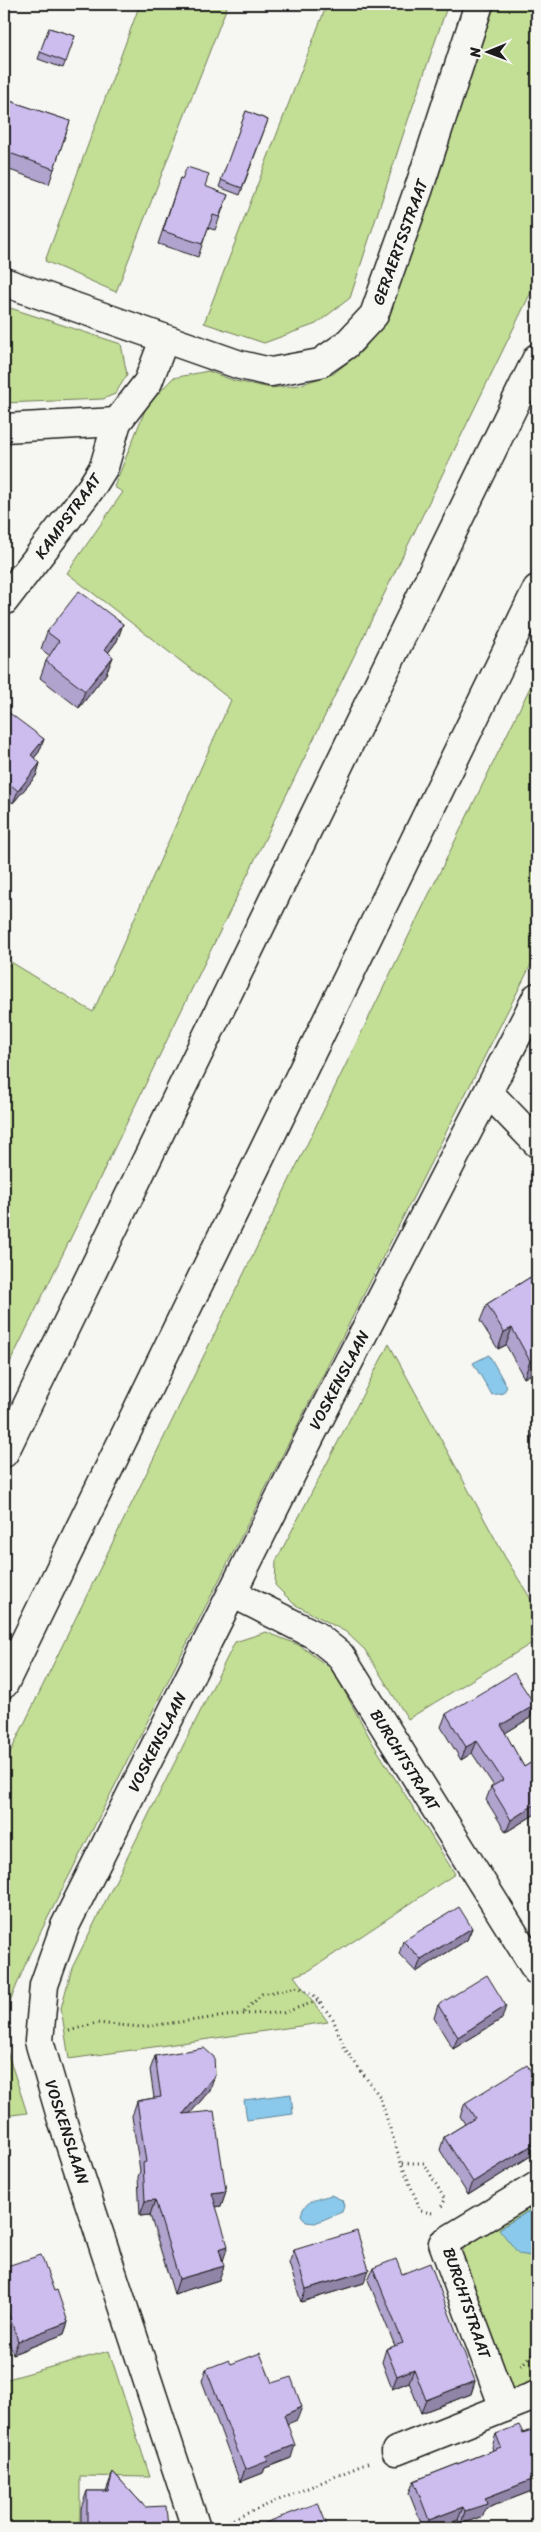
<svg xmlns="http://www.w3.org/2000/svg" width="541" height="2532" viewBox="0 0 541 2532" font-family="Sriracha,sans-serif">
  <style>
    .green { fill: #c3de95; stroke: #707d58 }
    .water { fill: #8ac9eb; stroke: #5e8498 }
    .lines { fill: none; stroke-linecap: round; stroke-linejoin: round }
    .street-casing { stroke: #1c1c1c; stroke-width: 31 }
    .highway-casing { stroke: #1c1c1c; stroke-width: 31 }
    .path { stroke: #1c1c1c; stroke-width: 3; stroke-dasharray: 1 4; stroke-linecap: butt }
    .street { stroke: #f6f6f2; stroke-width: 28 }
    .highway { stroke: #f6f6f2; stroke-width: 28 }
    .wall { fill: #b0a3ce; stroke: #1c1c1c }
    .shaded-wall { fill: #9084a7; stroke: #1c1c1c }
    .building { fill: #cdbdef; stroke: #1c1c1c }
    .labels { text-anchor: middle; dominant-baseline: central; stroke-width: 5; stroke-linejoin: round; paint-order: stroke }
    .street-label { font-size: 16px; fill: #1c1c1c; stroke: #f6f6f2 }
  </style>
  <rect width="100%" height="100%" fill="#f6f6f2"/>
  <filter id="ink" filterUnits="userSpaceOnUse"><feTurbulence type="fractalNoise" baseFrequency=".02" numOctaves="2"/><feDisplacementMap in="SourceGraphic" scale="10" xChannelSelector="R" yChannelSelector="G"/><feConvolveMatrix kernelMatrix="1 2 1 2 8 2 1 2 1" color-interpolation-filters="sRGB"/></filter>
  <g filter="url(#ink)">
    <!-- green -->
    <g class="green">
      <polygon points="140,4 228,4 116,292 45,261"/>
      <polygon points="327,4 448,4 403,135 350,298 316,324 264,343 204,323"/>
      <polygon points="495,4 537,4 537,280 4,1375 4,971 11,962 93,1012 231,700 67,573 123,492 114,487 147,405 173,378 208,371 235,381 271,388 299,385 333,374 363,350 388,316 409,260"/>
      <polygon points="4,306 121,344 127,375 115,394 103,399 4,403"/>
      <polygon points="537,673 537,953 30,1953 6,2011 7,2051 27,2113 4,2116 4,1765"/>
      <polygon points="389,1344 505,1557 537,1609 537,1640 408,1719 365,1650 346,1632 294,1604 275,1585 276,1561"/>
      <polygon points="266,1632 299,1645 333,1670 372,1742 455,1874 310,1970 294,1976 328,2022 69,2059 61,2008 72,1968 235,1642"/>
      <polygon points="537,2199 537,2206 499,2229 532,2257 537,2257 537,2384 521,2391 510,2388 460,2258 466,2243"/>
      <polygon points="109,2351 150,2477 80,2476 80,2528 4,2528 4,2380"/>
    </g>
    <!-- water -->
    <g class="water">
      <polygon points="489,1355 507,1387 503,1393 492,1395 473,1363"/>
      <polygon points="291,2094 293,2114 247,2120 244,2100"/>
      <path d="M 331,2195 L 342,2200 L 344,2206 L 342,2212 L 315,2223 L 306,2222 L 301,2215 C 304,2200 319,2199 331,2195 Z"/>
      <polygon points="537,2206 537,2257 519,2254 499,2229"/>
    </g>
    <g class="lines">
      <defs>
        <g id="street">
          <polyline points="4,282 240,365 271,372 320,363 346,345 374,315 419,188 479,4"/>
          <polyline points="4,428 117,422"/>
          <polyline points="4,601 91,488 104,467 117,422 148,382 164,340"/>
          <polyline points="489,1093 537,1143"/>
          <polyline points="232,1593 315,1635 340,1655 537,1971"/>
          <polyline points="504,2408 537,2395"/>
          <polyline points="396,2451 504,2408 443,2243 537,2186"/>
          <polyline points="196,2528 62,2120 39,2041 44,1985 65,1926 311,1435 537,997"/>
        </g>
        <g id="highway">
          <polyline points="4,1453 537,358"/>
          <polyline points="4,1684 537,589"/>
        </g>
      </defs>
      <!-- street casing -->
      <use href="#street" class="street-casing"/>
      <!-- highway casing -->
      <use href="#highway" class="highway-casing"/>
      <!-- path -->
      <g class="path">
        <polyline points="317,2001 283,2013 242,2014 262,1994 298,1987 314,1995 333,2019 345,2049 380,2097 401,2163"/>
        <polyline points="69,2031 96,2023 141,2027 242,2014"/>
        <polyline points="432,2213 421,2211 401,2163 424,2163 445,2200 441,2207"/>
        <polyline points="521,2366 537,2348"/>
        <polyline points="224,2523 370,2462"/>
      </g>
      <!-- street -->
      <use href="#street" class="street"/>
      <!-- highway -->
      <use href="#highway" class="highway"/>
    </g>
    <!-- wall -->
    <g class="wall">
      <polygon points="49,28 75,36 63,68 38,59"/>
      <polygon points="4,99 70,121 49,184 4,168"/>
      <polygon points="246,111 268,120 240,195 219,187"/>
      <polygon points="180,178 228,195 215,230 208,228 198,257 158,244"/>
      <polygon points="123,624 117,641 108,653 113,657 106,674 79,708 40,678 46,661 50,656 41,649 47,632"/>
      <polygon points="4,717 44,739 39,752 34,758 40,763 36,776 13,803 4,796"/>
      <polygon points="537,1273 537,1371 524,1378 506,1345 498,1349 480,1321 487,1304"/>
      <polygon points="537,1424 537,1446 532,1437"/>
      <polygon points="535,1705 530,1718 505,1733 524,1767 537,1759 537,1813 506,1832 486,1800 491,1787 494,1786 472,1753 461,1760 441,1727 446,1714"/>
      <polygon points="537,1859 537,1883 531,1873 535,1860"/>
      <polygon points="472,1928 467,1940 416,1972 399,1954 403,1941"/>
      <polygon points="438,2005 502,2019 453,2049 434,2018"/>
      <polygon points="155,2056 215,2075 210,2090 190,2113 226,2191 221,2206 216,2207 223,2261 219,2280 174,2294 150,2215 140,2216 138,2177 140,2171 132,2116 137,2101 154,2098 150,2070"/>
      <polygon points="537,2080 537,2152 468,2195 440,2150 444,2137 465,2124 460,2116 465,2103"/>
      <polygon points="294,2250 364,2283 301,2302 289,2263"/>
      <polygon points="4,2267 54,2291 68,2322 64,2334 13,2354 4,2327"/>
      <polygon points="373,2268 402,2274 475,2381 471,2394 421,2413 409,2382 392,2389 382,2362 386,2349 395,2346 368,2280"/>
      <polygon points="231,2364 272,2383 297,2420 287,2424 291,2458 265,2468 263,2473 240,2482 202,2381 206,2369"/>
      <polygon points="537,2428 537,2489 485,2509 483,2516 461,2524 458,2520 436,2528 423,2528 409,2493 414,2481 493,2450 492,2447 496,2434 523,2433"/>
      <polygon points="113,2472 145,2507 168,2528 81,2528 81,2508 87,2491 106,2491"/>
      <polygon points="265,2523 328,2528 263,2528"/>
    </g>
    <!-- shaded-wall -->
    <g class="shaded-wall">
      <polygon points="123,624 117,641 98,666 105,649"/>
      <polygon points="113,657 106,674 79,708 85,691"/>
      <polygon points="44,739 39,752 26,768 31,755"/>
      <polygon points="40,763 36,776 13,803 18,791"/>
      <polygon points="512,1328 506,1345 498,1349 504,1332"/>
      <polygon points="537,1358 537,1371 524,1378 530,1361"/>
      <polygon points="535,1705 530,1718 497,1738 501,1725"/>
      <polygon points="477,1741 472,1753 461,1760 466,1747"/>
      <polygon points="537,1803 537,1813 506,1832 511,1820"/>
      <polygon points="472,1928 467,1940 416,1972 421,1959"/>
      <polygon points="506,2006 502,2019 453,2049 458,2037"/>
      <polygon points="215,2075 210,2090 177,2129 183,2114"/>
      <polygon points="537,2142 537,2152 468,2195 473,2182"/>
      <polygon points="226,2191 221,2206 207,2208 212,2193"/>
      <polygon points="155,2200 150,2215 140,2216 145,2201"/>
      <polygon points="228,2246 223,2261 219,2249"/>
      <polygon points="224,2266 219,2280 174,2294 179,2279"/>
      <polygon points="369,2270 364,2283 301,2302 306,2289"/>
      <polygon points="68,2322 64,2334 13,2354 18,2341"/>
      <polygon points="414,2369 409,2382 392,2389 397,2376"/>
      <polygon points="475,2381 471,2394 421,2413 426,2400"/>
      <polygon points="302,2407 297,2420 279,2427 284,2415"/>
      <polygon points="295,2445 291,2458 265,2468 263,2473 240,2482 245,2470 266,2456"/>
      <polygon points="537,2478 537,2489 485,2509 483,2516 461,2524 465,2511 485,2498"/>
      <polygon points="463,2507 458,2520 436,2528 426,2528 429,2520"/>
    </g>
    <!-- building -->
    <g class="building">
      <polygon points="49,28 75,36 66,62 40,52"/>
      <polygon points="4,99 70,121 54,169 4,151"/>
      <polygon points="246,111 268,120 242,188 221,180"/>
      <polygon points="187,167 209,174 205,186 228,195 219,217 213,215 202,244 163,231 180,178 182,179"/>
      <polygon points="79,591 123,624 105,649 113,657 85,691 46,661 59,641 47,632"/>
      <polygon points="8,712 44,739 31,755 40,763 18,791 4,779 4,717"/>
      <polygon points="537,1273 537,1358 530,1361 512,1328 504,1332 487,1304"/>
      <polygon points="514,1673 535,1705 501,1725 524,1767 537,1759 537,1803 511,1820 491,1787 503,1780 477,1741 466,1747 446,1714"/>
      <polygon points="459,1907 472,1928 421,1959 403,1941"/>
      <polygon points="487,1975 506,2006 458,2037 438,2005"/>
      <polygon points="204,2048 214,2057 215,2075 183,2114 214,2111 226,2191 212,2193 228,2246 219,2249 224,2266 179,2279 155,2200 145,2201 143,2163 146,2162 137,2101 161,2097 155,2056"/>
      <polygon points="527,2065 536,2080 537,2080 537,2142 473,2182 444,2137 475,2118 465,2103"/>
      <polygon points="357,2231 369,2270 306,2289 294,2250"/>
      <polygon points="41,2255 54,2291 57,2290 68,2322 18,2341 4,2301 4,2267"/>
      <polygon points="396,2259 402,2274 430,2263 475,2381 426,2400 414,2369 397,2376 386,2349 403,2343 373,2268"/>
      <polygon points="260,2353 272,2383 291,2377 302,2407 284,2415 295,2445 266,2456 268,2461 245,2470 206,2369 229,2360 231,2364"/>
      <polygon points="519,2425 523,2433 537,2428 537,2478 485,2498 487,2504 465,2511 463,2507 429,2520 414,2481 501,2447 496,2434"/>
      <polygon points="113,2472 145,2507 166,2506 168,2528 87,2528 87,2491 108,2491"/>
      <polygon points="318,2503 328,2528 267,2528 265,2523"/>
    </g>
  </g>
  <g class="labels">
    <!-- street labels -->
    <g class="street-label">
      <text transform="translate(400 242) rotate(-70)">GERAERTSSTRAAT</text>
      <text transform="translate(68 516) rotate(-54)">KAMPSTRAAT</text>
      <text transform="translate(339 1380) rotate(-62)">VOSKENSLAAN</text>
      <text transform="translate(157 1742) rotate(-63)">VOSKENSLAAN</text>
      <text transform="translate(405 1760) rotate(58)">BURCHTSTRAAT</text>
      <text transform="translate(67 2132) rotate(72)">VOSKENSLAAN</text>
      <text transform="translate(467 2303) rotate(71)">BURCHTSTRAAT</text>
    </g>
  </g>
  <!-- margin -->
  <rect width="541" height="2532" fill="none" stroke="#f6f6f2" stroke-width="20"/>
  <rect x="10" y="10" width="521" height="2512" fill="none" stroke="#1c1c1c" stroke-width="2" filter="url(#ink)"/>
  <!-- north arrow -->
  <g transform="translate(488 52) rotate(269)" stroke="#f6f6f2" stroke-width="4" paint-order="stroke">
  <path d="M0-4L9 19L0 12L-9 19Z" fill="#1c1c1c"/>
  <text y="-8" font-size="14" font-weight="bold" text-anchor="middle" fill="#1c1c1c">N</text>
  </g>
</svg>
